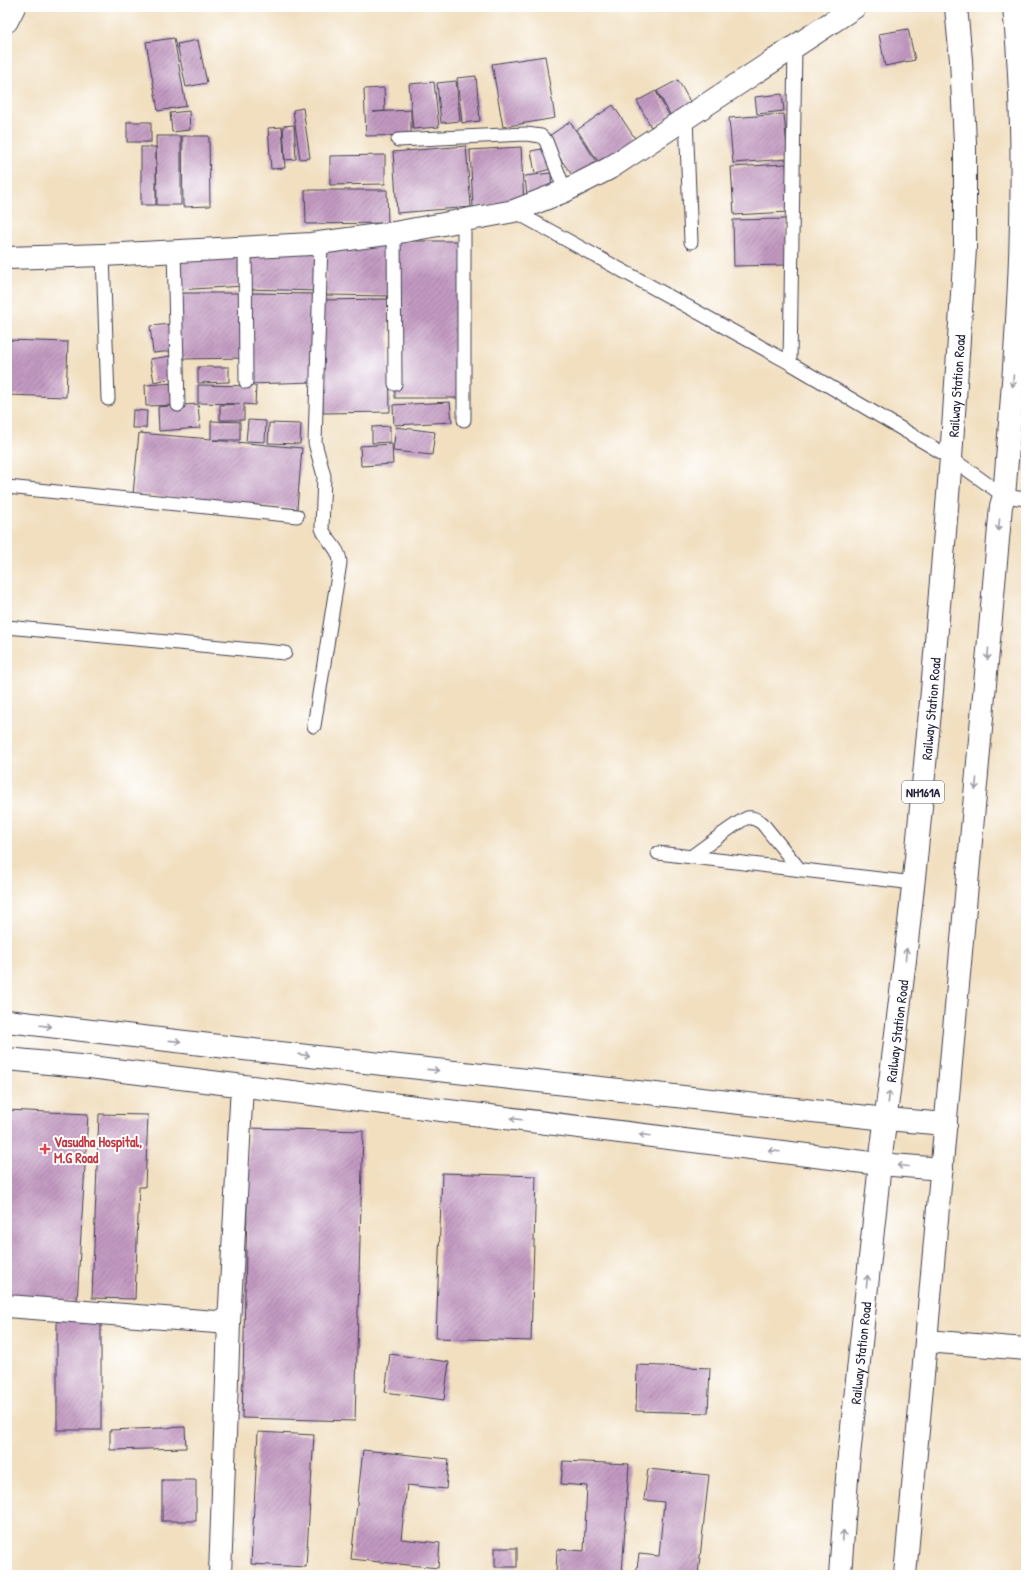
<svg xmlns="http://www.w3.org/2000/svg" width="1033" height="1582" viewBox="0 0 1033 1582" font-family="'Patrick Hand',sans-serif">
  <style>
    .building { fill: url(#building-hatch) }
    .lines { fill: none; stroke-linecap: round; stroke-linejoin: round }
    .lane-casing { stroke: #413e4f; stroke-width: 15 }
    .street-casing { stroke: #413e4f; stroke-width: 24 }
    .secondary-casing { stroke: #413e4f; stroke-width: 24 }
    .highway-casing { stroke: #413e4f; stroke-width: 24 }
    .lane { stroke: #fff; stroke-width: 13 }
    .street { stroke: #fff; stroke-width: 22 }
    .secondary { stroke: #fff; stroke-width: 22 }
    .highway { stroke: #fff; stroke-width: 22 }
    .oneway { stroke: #9c9ca7 }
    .health-dot { fill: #e0444e; stroke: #fff; stroke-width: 1.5 }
    .labels { text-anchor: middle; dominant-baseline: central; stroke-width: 4; stroke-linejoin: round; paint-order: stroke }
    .shield { fill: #fff; stroke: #646476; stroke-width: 1 }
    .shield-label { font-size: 13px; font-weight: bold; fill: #22223b }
    .street-label { font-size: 14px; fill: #22223b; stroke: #fff }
    .health-label { font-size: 14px; font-weight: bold; fill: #be3a42; stroke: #fff; text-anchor: start }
  </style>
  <defs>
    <pattern id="building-hatch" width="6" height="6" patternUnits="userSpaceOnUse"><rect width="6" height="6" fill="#c29ac1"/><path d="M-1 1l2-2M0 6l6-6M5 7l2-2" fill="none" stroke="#9d7d9e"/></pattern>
  </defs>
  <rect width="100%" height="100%" fill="#fff"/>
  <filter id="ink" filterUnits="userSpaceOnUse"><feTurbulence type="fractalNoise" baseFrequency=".025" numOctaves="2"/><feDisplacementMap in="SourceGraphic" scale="8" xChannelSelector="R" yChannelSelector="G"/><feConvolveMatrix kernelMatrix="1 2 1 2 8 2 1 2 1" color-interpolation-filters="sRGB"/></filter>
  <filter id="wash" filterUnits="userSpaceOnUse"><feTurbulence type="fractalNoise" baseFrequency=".012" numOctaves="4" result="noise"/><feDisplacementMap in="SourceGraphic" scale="16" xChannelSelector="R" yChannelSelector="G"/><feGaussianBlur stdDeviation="0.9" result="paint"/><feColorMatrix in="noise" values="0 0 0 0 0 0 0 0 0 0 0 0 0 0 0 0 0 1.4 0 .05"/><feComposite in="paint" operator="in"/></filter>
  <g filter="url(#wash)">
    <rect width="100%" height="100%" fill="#f1dfc0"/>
    <g id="blocks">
      <!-- building -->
      <g class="building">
        <polygon points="908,29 915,60 885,66 879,34"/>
        <polygon points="174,38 186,106 158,111 146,42"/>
        <polygon points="198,40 207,83 186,87 177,44"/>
        <polygon points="545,56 555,118 503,127 492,64"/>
        <polygon points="476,76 480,121 462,123 457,78"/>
        <polygon points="678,80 692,105 671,116 657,91"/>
        <polygon points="456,81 460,121 441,123 437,83"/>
        <polygon points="434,82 439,127 413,129 409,84"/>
        <polygon points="384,88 385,111 373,112 411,110 411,135 366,136 364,89"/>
        <polygon points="656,91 670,117 651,127 637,101"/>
        <polygon points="782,94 784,111 757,114 755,97"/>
        <polygon points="613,105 636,140 600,164 577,130"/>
        <polygon points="303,108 310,158 300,159 293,110"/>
        <polygon points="189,111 190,130 172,132 170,113"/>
        <polygon points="784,114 788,159 733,163 729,118"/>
        <rect x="127" y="122" width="24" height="20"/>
        <polygon points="570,122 597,162 574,178 546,138"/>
        <polygon points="294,125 296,159 285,160 283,126"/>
        <polygon points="282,127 285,168 271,169 268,128"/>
        <polygon points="156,136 181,136 181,205 157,205"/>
        <polygon points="182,136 209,136 210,206 183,207"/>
        <polygon points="466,146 471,207 397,213 393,152"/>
        <rect x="141" y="147" width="15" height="58"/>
        <polygon points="521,147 524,204 473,207 470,150"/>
        <polygon points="547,148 551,169 535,173 531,151"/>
        <polygon points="385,155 385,184 330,185 330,156"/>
        <polygon points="786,164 789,212 734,215 731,167"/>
        <polygon points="551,173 552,194 527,196 525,176"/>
        <polygon points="305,190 387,190 388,223 306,224"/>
        <polygon points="787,219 787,265 734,266 733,220"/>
        <rect x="395" y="241" width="67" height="157"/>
        <polygon points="391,243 392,296 326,295 326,245"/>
        <polygon points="247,248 319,250 318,291 246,289"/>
        <polygon points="242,257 243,286 177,290 175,261"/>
        <polygon points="178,293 244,293 245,358 179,359"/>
        <polygon points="249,293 317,294 314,382 249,384"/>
        <polygon points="388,299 390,412 323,413 321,300"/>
        <polygon points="172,324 175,351 153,353 150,326"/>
        <polygon points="7,340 68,342 66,397 7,395"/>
        <polygon points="171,356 175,378 154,382 150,359"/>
        <polygon points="198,367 229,367 229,382 198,383"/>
        <polygon points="176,383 177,405 146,406 145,385"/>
        <polygon points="198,385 256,386 255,405 244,404 244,420 220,420 220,405 240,404 198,403"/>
        <polygon points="450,402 452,422 394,425 393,405"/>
        <polygon points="198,404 200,428 159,431 158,407"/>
        <polygon points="133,410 147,411 146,428 132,428"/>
        <polygon points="248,420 266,421 265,442 246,441"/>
        <polygon points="211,421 240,422 240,440 213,440 302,448 297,509 133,494 139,433 211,439"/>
        <polygon points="269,423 301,424 300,444 268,443"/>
        <polygon points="390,426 390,442 372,443 372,427"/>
        <polygon points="396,427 435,432 432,455 393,451"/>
        <polygon points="392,444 393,464 361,466 360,446"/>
        <polygon points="7,1110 88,1114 77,1302 7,1298"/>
        <polygon points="99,1114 148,1115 145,1187 139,1187 135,1299 92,1298"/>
        <polygon points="249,1128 363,1131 355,1421 242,1418"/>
        <polygon points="442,1173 536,1176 531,1341 436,1338"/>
        <rect x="57" y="1314" width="44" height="116"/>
        <polygon points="390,1354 449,1362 444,1400 385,1392"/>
        <polygon points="637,1365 710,1368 708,1413 636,1411"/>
        <polygon points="185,1427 186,1448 110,1450 110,1430"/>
        <polygon points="258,1432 314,1435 306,1567 251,1564"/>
        <polygon points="363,1450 449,1459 446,1489 407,1485 401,1539 440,1543 438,1568 351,1559"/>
        <polygon points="563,1461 629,1464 622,1575 556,1575 557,1549 584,1551 587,1486 561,1484"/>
        <polygon points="648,1469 709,1475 698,1575 636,1575 639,1554 659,1556 664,1502 644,1500"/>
        <rect x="162" y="1480" width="34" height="41"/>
        <rect x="495" y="1548" width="22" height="19"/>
      </g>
    </g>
  </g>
  <g filter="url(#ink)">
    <use href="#blocks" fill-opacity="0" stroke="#413e4f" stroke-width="1"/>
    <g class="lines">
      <defs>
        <g id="lane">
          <polyline points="686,118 691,242"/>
          <polyline points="398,140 526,134 541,136 546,141 565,191"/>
          <polyline points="514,211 790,363 951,458 1004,496 1026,499"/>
          <polyline points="394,233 395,384"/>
          <polyline points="245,247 246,382"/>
          <polyline points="174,251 178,405"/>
          <polyline points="103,255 108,399"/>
          <polyline points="790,363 795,46"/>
          <polyline points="464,420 464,220"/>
          <polyline points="7,487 297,516"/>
          <polyline points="7,627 285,653"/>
          <path d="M 314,726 L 340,563 C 340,548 326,541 322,528 L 324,476 L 315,443 L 321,242"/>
          <polyline points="658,853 914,883"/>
          <path d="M 691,857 C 699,851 742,819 747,818 C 753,817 757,820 762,823 L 800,870"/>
        </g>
        <g id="street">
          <polyline points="7,258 103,255 311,244 394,233 514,211 565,191 610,168 855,7"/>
          <polyline points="7,1306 229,1323"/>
          <polyline points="926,1341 1026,1349"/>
          <polyline points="220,1575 229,1323 242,1086"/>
        </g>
        <g id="secondary">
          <polyline points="7,21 14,7"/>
          <polyline points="7,1021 244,1049 886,1119 946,1124"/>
          <polyline points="7,1059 90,1067 880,1164 942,1169"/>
        </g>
        <g id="highway">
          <path id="s1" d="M 840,1575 L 848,1465 L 880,1164 L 905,960 L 916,859 L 932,691 L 951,458 L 965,249 L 965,143 L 961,60 L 956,7"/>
          <path d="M 905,1575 L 1001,506 L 1004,496 C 1018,333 1030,170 1014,7"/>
        </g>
      </defs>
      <!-- lane casing -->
      <use href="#lane" class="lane-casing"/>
      <!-- street casing -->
      <use href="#street" class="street-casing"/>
      <!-- secondary casing -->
      <use href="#secondary" class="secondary-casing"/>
      <!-- highway casing -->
      <use href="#highway" class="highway-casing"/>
      <!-- lane -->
      <use href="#lane" class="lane"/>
      <!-- street -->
      <use href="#street" class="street"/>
      <!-- secondary -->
      <use href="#secondary" class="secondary"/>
      <!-- highway -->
      <use href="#highway" class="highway"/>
    </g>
    <!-- one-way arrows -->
    <defs><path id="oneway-shaft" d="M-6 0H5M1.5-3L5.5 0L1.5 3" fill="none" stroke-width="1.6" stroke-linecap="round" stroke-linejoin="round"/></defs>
    <g class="oneway">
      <use href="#oneway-shaft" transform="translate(1013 381) rotate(94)"/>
      <use href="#oneway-shaft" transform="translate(999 525) rotate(95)"/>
      <use href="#oneway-shaft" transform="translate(988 654) rotate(95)"/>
      <use href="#oneway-shaft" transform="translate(976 784) rotate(95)"/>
      <use href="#oneway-shaft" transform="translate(906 954) rotate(-84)"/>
      <use href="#oneway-shaft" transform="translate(46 1026) rotate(7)"/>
      <use href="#oneway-shaft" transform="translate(175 1041) rotate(6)"/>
      <use href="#oneway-shaft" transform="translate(304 1055) rotate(6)"/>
      <use href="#oneway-shaft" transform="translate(433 1070) rotate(6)"/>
      <use href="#oneway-shaft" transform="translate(889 1097) rotate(-83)"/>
      <use href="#oneway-shaft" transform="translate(516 1119) rotate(-173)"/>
      <use href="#oneway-shaft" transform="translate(645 1135) rotate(-173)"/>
      <use href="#oneway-shaft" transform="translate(774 1151) rotate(-173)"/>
      <use href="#oneway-shaft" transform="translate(903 1166) rotate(-175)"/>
      <use href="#oneway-shaft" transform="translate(867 1281) rotate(-84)"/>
      <use href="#oneway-shaft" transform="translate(843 1536) rotate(-86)"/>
    </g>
  </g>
  <!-- markers -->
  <path class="health-dot" d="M43 1143h4v4h4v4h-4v4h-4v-4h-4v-4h4z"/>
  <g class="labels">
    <!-- shield labels -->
    <rect class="shield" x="902" y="781" width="42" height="22" rx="3"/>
    <g class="shield-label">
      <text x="923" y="792">NH161A</text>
    </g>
    <!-- street labels -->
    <g class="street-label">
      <text stroke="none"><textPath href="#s1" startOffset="1195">Railway Station Road</textPath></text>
      <text stroke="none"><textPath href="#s1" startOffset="871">Railway Station Road</textPath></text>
      <text stroke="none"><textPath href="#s1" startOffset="547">Railway Station Road</textPath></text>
      <text stroke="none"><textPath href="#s1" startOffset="223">Railway Station Road</textPath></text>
    </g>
    <!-- health labels -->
    <g class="health-label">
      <text x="54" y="1141">Vasudha Hospital,<tspan x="54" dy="16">M.G Road</tspan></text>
    </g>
  </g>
  <!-- margin -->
  <rect width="1033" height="1582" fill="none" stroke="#fff" stroke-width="24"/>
</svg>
